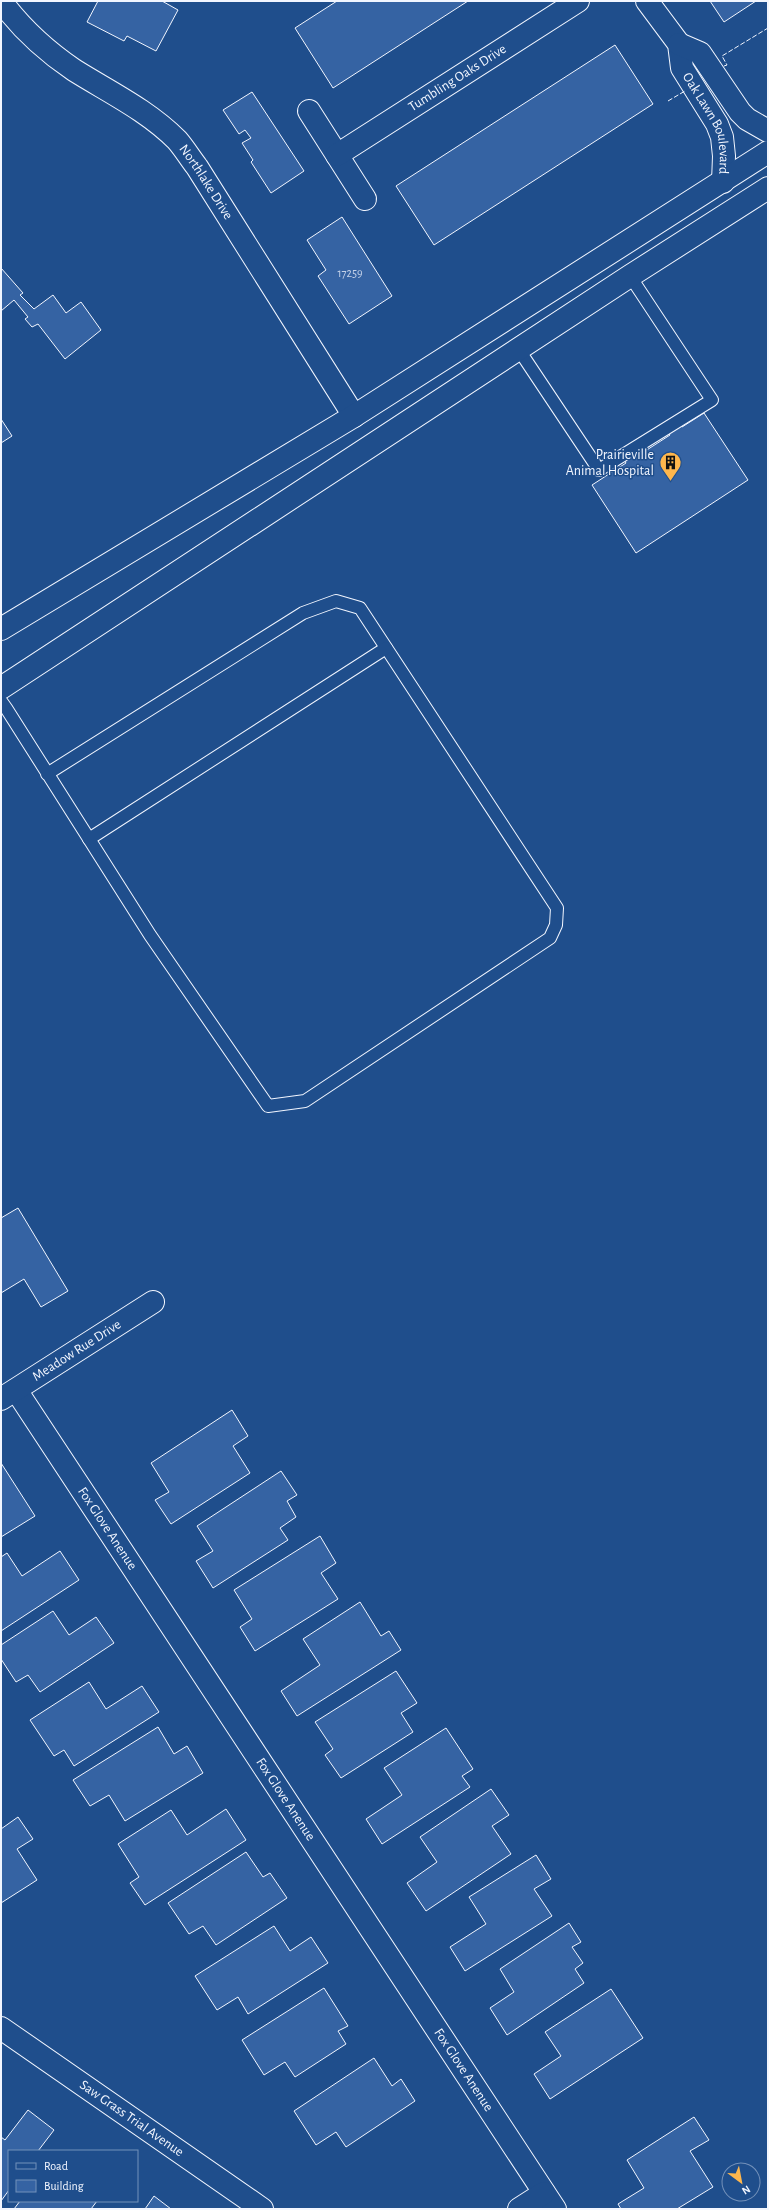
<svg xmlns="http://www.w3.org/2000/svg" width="769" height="2210" viewBox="0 0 769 2210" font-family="'Alegreya Sans',sans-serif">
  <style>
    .building { fill: #3563a3; stroke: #f2f6ff }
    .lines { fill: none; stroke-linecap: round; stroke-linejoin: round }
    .lane-casing { stroke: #f2f6ff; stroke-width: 14 }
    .street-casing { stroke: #f2f6ff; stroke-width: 24 }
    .primary-casing { stroke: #f2f6ff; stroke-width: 24 }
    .lane { stroke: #1f4e8c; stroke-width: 12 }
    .street { stroke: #1f4e8c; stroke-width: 22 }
    .primary { stroke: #1f4e8c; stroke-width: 22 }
    .fence { stroke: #f2f6ff; stroke-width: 1; stroke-dasharray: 5 2; stroke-linecap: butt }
    .labels { text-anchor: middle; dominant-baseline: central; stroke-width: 3; stroke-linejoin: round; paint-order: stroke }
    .number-label { font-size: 12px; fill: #c3d1e8 }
    .street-label { font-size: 14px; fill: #f2f6ff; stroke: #1f4e8c }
    .poi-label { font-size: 14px; fill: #f2f6ff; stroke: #1f4e8c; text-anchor: end }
  </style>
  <rect width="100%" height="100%" fill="#1f4e8c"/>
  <!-- building -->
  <g class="building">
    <polygon points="98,1 162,1 178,10 156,51 127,36 124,41 87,22"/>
    <polygon points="337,1 468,1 333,88 295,28"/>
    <polygon points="710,1 756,1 724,22"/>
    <polygon points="615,45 653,104 434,245 396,186"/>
    <polygon points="252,92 304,171 271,193 251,162 253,160 242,143 251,138 245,130 239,134 223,110"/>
    <polygon points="342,217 392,296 349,324 318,276 326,270 307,240"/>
    <polygon points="1,268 23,293 20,295 34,309 53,295 66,313 81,302 101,330 65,359 38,324 32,327 25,319 28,317 14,300 1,311"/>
    <polygon points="704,413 748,480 636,553 592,485 626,463 622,457 635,449 639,455 670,435 666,429 678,421 682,427"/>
    <polygon points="1,419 12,436 1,443"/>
    <polygon points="18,1208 68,1291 41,1307 24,1279 1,1293 1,1218"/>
    <polygon points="232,1410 248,1436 233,1446 250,1473 171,1524 155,1500 169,1492 151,1463"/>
    <polygon points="1,1463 35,1516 1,1537"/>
    <polygon points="281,1471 297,1495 287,1501 296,1517 280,1528 288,1540 213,1588 196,1561 213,1551 197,1526"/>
    <polygon points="320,1536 336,1563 321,1573 338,1599 255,1651 240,1627 252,1619 234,1590"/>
    <polygon points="60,1551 79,1580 1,1631 1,1557 7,1553 22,1576"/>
    <polygon points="360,1602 381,1636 389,1631 401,1650 297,1716 281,1691 320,1665 303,1639"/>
    <polygon points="53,1611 69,1635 96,1617 114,1643 40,1692 28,1675 16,1682 1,1659 1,1645"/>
    <polygon points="396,1671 417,1703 401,1713 413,1732 341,1778 325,1755 333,1749 315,1722"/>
    <polygon points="89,1682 106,1709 142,1686 159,1712 74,1766 64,1750 54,1756 30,1720"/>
    <polygon points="158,1727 174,1754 187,1746 203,1773 125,1821 109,1795 90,1806 73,1780"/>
    <polygon points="446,1728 473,1769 462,1776 470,1787 382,1844 366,1819 402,1795 384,1768"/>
    <polygon points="491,1789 509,1815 492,1826 511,1854 426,1911 407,1883 437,1862 420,1837"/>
    <polygon points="226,1809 246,1840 145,1905 130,1883 139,1877 118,1844 171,1810 187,1835"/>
    <polygon points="18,1817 33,1839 17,1849 37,1880 1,1903 1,1829"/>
    <polygon points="246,1852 263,1877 270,1873 287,1898 216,1945 203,1926 189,1934 168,1903"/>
    <polygon points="536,1855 551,1879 534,1889 552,1916 465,1971 450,1947 486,1924 469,1897"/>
    <polygon points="569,1923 581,1942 572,1947 583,1963 575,1969 584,1983 507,2035 490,2008 514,1992 500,1969"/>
    <polygon points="274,1926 290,1951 311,1937 328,1963 248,2014 238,1997 217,2010 195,1976"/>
    <polygon points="324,1988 348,2026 338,2031 346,2044 295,2077 285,2062 264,2075 242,2040"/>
    <polygon points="611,1989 643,2038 550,2099 534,2074 561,2056 545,2032"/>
    <polygon points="374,2058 392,2086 401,2079 415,2101 346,2147 336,2132 316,2145 294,2111"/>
    <polygon points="28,2110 54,2130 38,2151 9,2151 9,2190 1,2201 1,2137 5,2140"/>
    <polygon points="694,2117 709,2140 690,2151 713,2187 677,2209 621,2209 618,2204 644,2188 627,2160"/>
    <polygon points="154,2196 171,2209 145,2209"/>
    <polygon points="20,2201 97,2201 91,2209 14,2209"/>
  </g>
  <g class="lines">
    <defs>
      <g id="lane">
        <polyline points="519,350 599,470 712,400 630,276"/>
        <polyline points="1,701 6,708 150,935 268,1106 305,1101 550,938 556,925 557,908 360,608 336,601 303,613 47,774"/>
        <polyline points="89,839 386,648"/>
      </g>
      <g id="street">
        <path id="s1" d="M 1,1 C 21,28 46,51 74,70 C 109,92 147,110 177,140 C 184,148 190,158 197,167 L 354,416"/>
        <path id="s2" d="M 647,1 L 679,44 L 682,68 L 717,124 L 722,137 L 724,156 L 723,182"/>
        <polyline points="679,44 700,53 740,112 747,119 768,131"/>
        <polyline points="309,111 365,199"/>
        <path id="s3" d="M 337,155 L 578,1"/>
        <path id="s4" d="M 16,1390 L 555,2209"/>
        <path id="s5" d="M 1,1399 L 153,1302"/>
        <path id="s6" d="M 1,2028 L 262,2209"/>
        <polyline points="519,2209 544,2193"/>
      </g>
      <g id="primary">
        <polyline points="1,629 354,416 768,152"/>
        <polyline points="1,688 630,276 768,188"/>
      </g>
    </defs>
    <!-- lane casing -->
    <use href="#lane" class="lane-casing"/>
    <!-- street casing -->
    <use href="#street" class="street-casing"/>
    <!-- primary casing -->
    <use href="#primary" class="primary-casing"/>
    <!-- lane -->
    <use href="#lane" class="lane"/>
    <!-- street -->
    <use href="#street" class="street"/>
    <!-- primary -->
    <use href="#primary" class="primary"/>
    <!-- fence -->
    <g class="fence">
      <polyline points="724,66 727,65 722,56 768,28"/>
      <polyline points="668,101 685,91"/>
    </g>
  </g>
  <!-- icons -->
  <defs>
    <symbol id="building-pin" viewBox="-11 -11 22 30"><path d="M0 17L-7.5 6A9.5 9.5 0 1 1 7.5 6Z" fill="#ffb74d" stroke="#1f4e8c"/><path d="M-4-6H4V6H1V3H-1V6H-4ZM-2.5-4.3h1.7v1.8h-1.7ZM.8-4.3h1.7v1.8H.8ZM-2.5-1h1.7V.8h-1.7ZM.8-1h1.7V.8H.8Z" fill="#111"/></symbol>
  </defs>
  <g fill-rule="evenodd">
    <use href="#building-pin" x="658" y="450" width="25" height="34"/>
  </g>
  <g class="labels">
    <!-- number labels -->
    <g class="number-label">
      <text x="350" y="273">17259</text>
    </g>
    <!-- street labels -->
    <g class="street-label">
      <text stroke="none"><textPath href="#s3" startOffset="143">Tumbling Oaks Drive</textPath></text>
      <text stroke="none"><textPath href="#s2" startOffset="140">Oak Lawn Boulevard</textPath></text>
      <text stroke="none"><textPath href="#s1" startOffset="277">Northlake Drive</textPath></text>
      <text stroke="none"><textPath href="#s5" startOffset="90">Meadow Rue Drive</textPath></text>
      <text stroke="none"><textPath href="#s4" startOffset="166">Fox Glove Anenue</textPath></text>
      <text stroke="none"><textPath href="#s4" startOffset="490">Fox Glove Anenue</textPath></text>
      <text stroke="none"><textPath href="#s4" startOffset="814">Fox Glove Anenue</textPath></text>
      <text stroke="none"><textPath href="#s6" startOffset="159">Saw Grass Trial Avenue</textPath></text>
    </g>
    <!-- poi labels -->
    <g class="poi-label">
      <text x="654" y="455">Prairieville<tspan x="654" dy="16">Animal Hospital</tspan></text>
    </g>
  </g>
  <!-- border -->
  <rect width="769" height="2210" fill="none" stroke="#f2f6ff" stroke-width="4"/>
  <!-- legend -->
  <rect x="8" y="2150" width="130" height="52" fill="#1f4e8c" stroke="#7391ba"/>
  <rect x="16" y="2163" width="20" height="6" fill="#1f4e8c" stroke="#7391ba"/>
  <text x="44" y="2170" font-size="12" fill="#f2f6ff">Road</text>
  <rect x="16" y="2180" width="20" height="12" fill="#3563a3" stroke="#7391ba"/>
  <text x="44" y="2190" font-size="12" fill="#f2f6ff">Building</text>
  <!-- north arrow -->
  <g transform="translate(741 2182) rotate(148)"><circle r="19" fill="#1f4e8c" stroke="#7391ba"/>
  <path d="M0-3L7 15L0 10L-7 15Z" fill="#ffb74d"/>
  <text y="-6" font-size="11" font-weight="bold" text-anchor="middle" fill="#f2f6ff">N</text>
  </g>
</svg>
